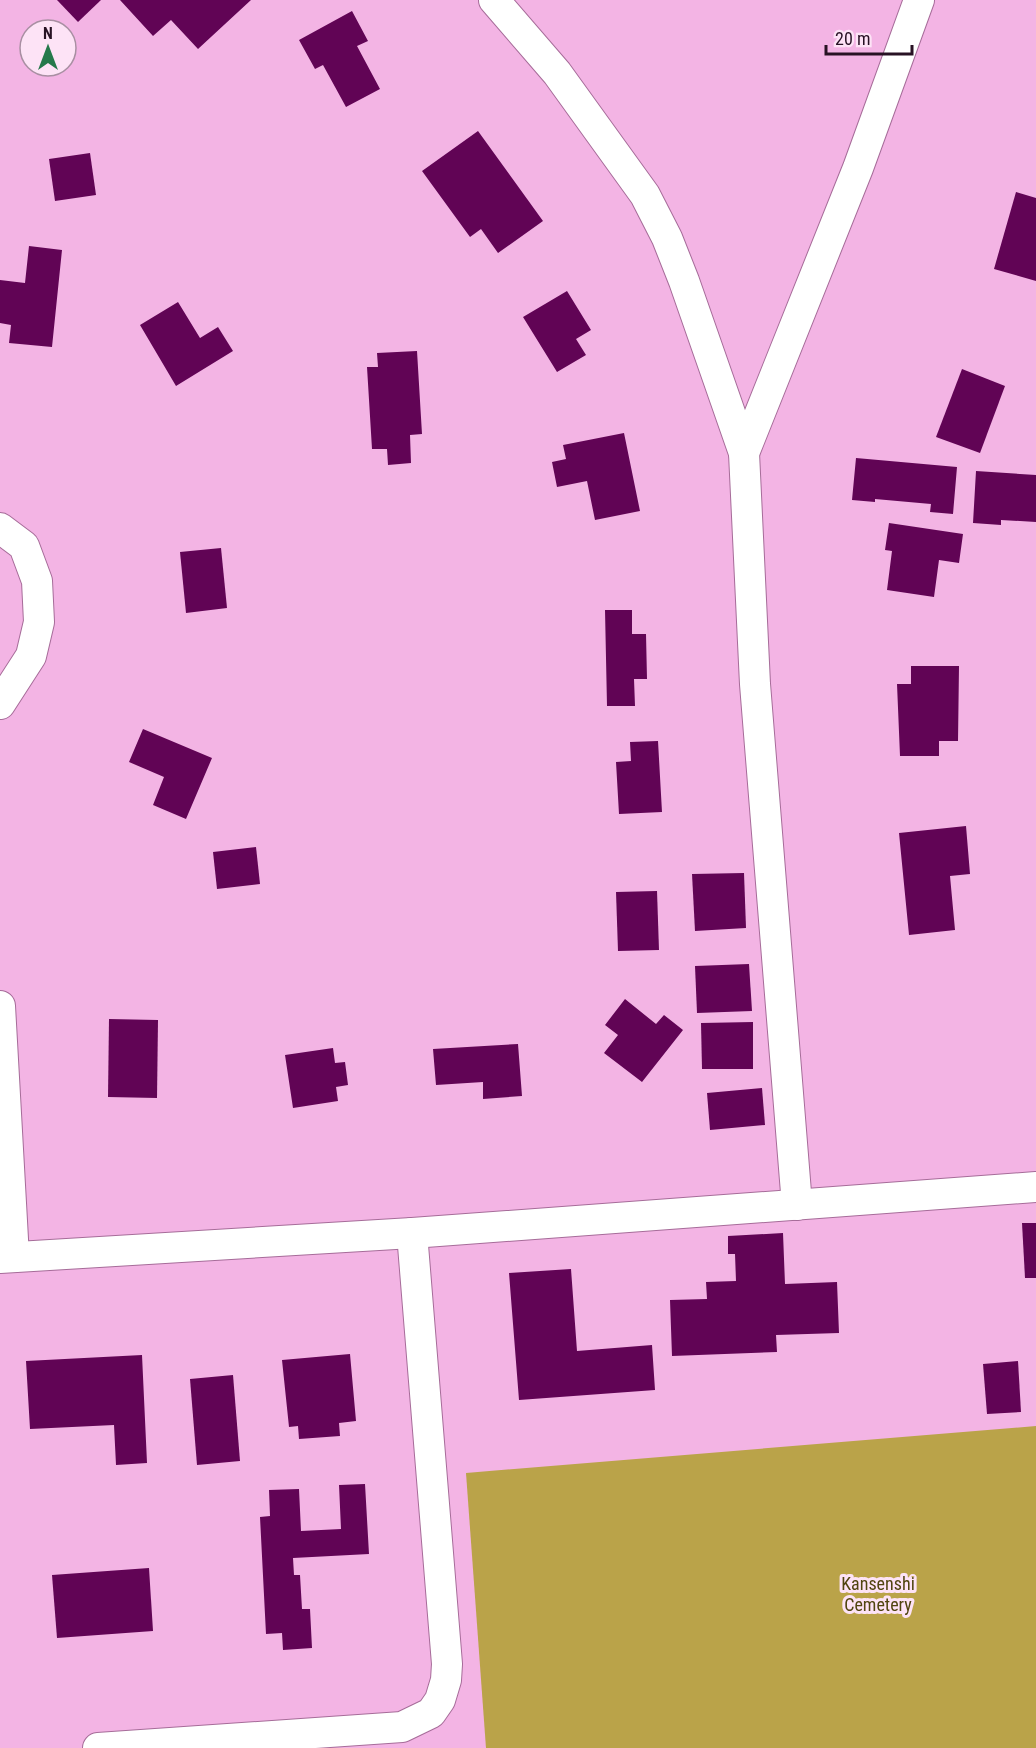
<svg xmlns="http://www.w3.org/2000/svg" width="1036" height="1748" viewBox="0 0 1036 1748" font-family="'Roboto Condensed',sans-serif">
  <style>
    .green { fill: #baa349 }
    .building { fill: #610455 }
    .lines { fill: none; stroke-linecap: round; stroke-linejoin: round }
    .minor-casing { stroke: #a66c99; stroke-width: 32 }
    .minor { stroke: #fff; stroke-width: 30 }
    .labels { text-anchor: middle; dominant-baseline: central; stroke-width: 6; stroke-linejoin: round; paint-order: stroke }
    .park-label { font-size: 18px; fill: #50440f; stroke: #fde3f6 }
  </style>
  <rect width="100%" height="100%" fill="#f3b4e4"/>
  <!-- green -->
  <polygon class="green" points="1036,1426 1036,1748 486,1748 466,1473"/>
  <!-- building -->
  <g class="building">
    <polygon points="57,0 101,0 78,22"/>
    <polygon points="120,0 251,0 198,49 171,20 153,36"/>
    <polygon points="352,11 368,41 357,46 380,89 346,107 323,65 315,69 299,40"/>
    <polygon points="478,131 543,221 498,253 481,229 470,237 422,171"/>
    <polygon points="90,153 96,195 55,201 49,159"/>
    <polygon points="1016,192 1036,198 1036,281 994,269"/>
    <polygon points="29,246 62,250 52,347 9,343 11,325 0,323 0,280 25,283"/>
    <polygon points="567,291 591,330 576,339 586,355 557,372 523,317"/>
    <polygon points="178,302 200,338 218,327 233,351 176,386 140,325"/>
    <polygon points="417,351 422,434 410,435 411,463 388,465 387,449 372,449 367,367 378,367 377,353"/>
    <polygon points="962,369 1005,386 980,453 936,437"/>
    <polygon points="624,433 640,511 595,520 587,481 557,487 552,462 566,459 563,445"/>
    <polygon points="856,458 957,467 953,514 930,512 931,504 875,499 875,502 852,500"/>
    <polygon points="976,471 1036,475 1036,522 1001,520 1001,525 973,523"/>
    <polygon points="889,523 963,534 959,563 939,560 934,597 887,590 892,551 885,550"/>
    <polygon points="221,548 227,608 186,613 180,552"/>
    <polygon points="605,610 632,610 632,634 646,634 647,679 634,679 635,706 607,706"/>
    <polygon points="911,666 959,666 958,741 939,741 939,756 900,756 897,684 911,684"/>
    <polygon points="143,729 212,758 186,819 153,805 164,777 129,762"/>
    <polygon points="658,741 662,812 619,814 616,762 631,761 630,742"/>
    <polygon points="966,826 970,874 950,876 955,930 909,935 899,833"/>
    <polygon points="256,847 260,884 217,889 213,852"/>
    <polygon points="744,873 746,928 695,931 692,874"/>
    <polygon points="657,891 659,950 618,951 616,892"/>
    <polygon points="749,964 752,1011 697,1013 695,966"/>
    <polygon points="625,999 656,1024 664,1015 683,1030 642,1082 604,1053 618,1035 605,1025"/>
    <polygon points="109,1019 158,1020 157,1098 108,1097"/>
    <polygon points="753,1022 753,1069 702,1069 701,1023"/>
    <polygon points="518,1044 522,1096 483,1099 483,1082 436,1085 433,1049"/>
    <polygon points="333,1048 335,1063 345,1062 348,1085 336,1087 338,1101 293,1108 285,1055"/>
    <polygon points="762,1088 765,1125 710,1130 707,1093"/>
    <polygon points="1022,1223 1036,1223 1036,1278 1025,1278"/>
    <polygon points="783,1233 785,1284 837,1282 839,1333 776,1335 777,1352 672,1356 670,1300 707,1299 706,1282 736,1281 735,1254 728,1254 728,1236"/>
    <polygon points="571,1269 577,1351 652,1345 655,1390 519,1400 509,1273"/>
    <polygon points="350,1354 356,1421 339,1423 340,1436 299,1439 298,1426 289,1427 282,1360"/>
    <polygon points="142,1355 147,1463 116,1465 114,1425 30,1429 26,1361"/>
    <polygon points="1018,1361 1021,1412 987,1414 983,1364"/>
    <polygon points="233,1375 240,1461 197,1465 190,1379"/>
    <polygon points="365,1484 369,1554 293,1558 294,1575 300,1575 302,1609 310,1609 312,1648 283,1650 282,1633 266,1634 260,1517 270,1516 269,1490 299,1489 301,1531 341,1529 339,1485"/>
    <polygon points="149,1568 153,1631 57,1638 52,1575"/>
  </g>
  <g class="lines">
    <defs>
      <g id="minor">
        <polyline points="494,0 557,73 645,195 667,238 684,281 744,453 755,684 797,1205"/>
        <polyline points="744,453 858,168 919,0"/>
        <polyline points="0,528 24,546 37,581 39,622 31,656 0,704"/>
        <polyline points="0,1006 14,1257"/>
        <polyline points="0,1258 412,1233 1036,1187"/>
        <polyline points="98,1748 402,1727 431,1713 440,1700 446,1680 447,1664 412,1233"/>
      </g>
    </defs>
    <!-- minor casing -->
    <use href="#minor" class="minor-casing"/>
    <!-- minor -->
    <use href="#minor" class="minor"/>
  </g>
  <g class="labels">
    <!-- park labels -->
    <g class="park-label">
      <text x="878" y="1583">Kansenshi<tspan x="878" dy="21">Cemetery</tspan></text>
    </g>
  </g>
  <!-- north arrow -->
  <g transform="translate(48 48)"><circle r="28" fill="#fde3f6" stroke="#a88fa2" stroke-width="1.5"/>
  <path d="M0-4.5L10 22L0 15L-10 22Z" fill="#25794b"/>
  <text y="-9" font-size="16" font-weight="bold" text-anchor="middle" fill="#281224">N</text>
  </g>
  <!-- scale -->
  <path d="M826 45v9h86v-9" fill="none" stroke="#281224" stroke-width="3"/>
  <text x="835" y="45" font-size="18" fill="#281224" stroke="#fde3f6" stroke-width="4.5" paint-order="stroke">20 m</text>
</svg>
